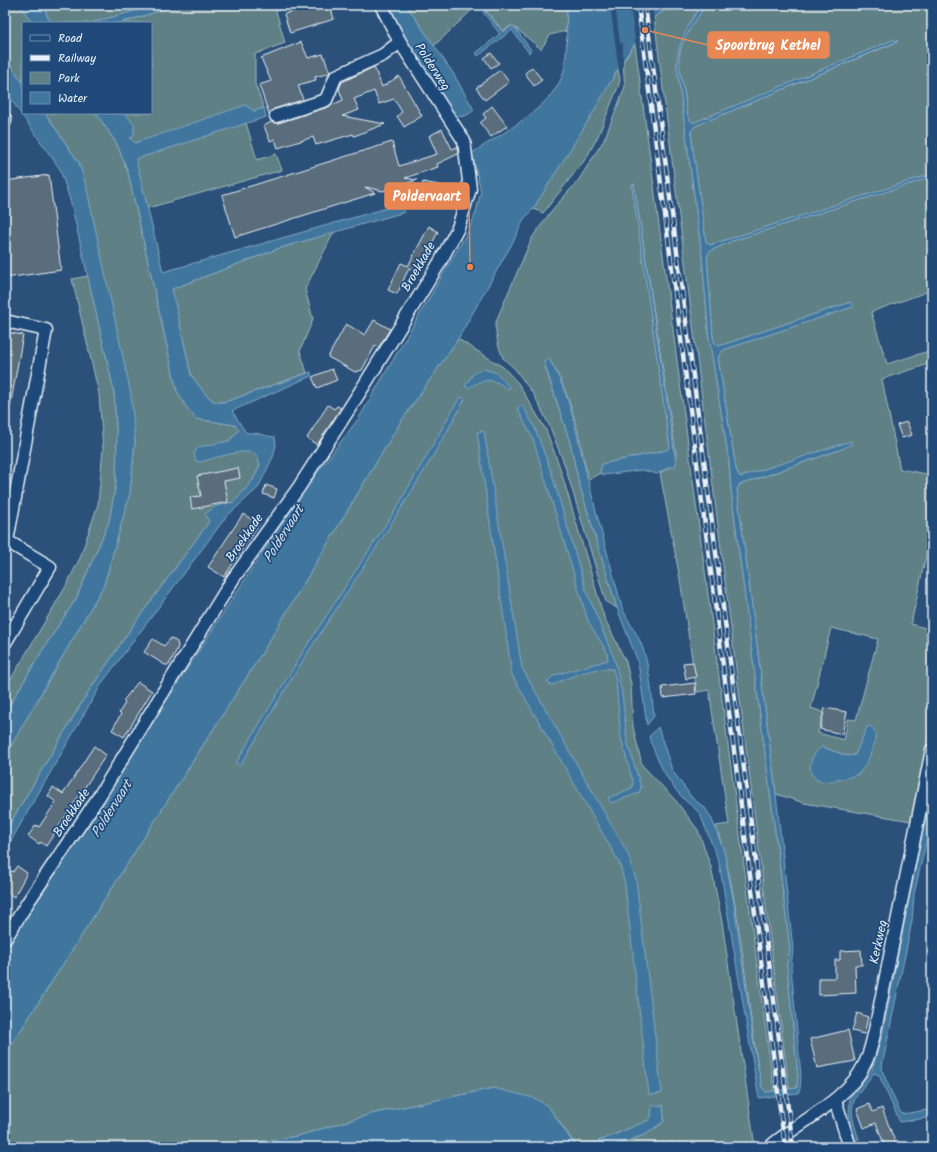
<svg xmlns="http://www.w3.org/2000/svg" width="937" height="1152" viewBox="0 0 937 1152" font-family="Kalam,sans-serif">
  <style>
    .green { fill: #5e8185; stroke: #a3b9be; fill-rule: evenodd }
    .water { fill: #41769e; stroke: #84a7c2 }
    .pier { fill: #2b517a }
    .building { fill: #5a6d7c; stroke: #e8f1f8 }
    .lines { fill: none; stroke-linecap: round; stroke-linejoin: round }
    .minor-casing { stroke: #e8f1f8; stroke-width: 15 }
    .minor { stroke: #1f4a7a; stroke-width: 12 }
    .rail-casing { stroke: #e8f1f8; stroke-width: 4.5 }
    .rail { stroke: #1f4a7a; stroke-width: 3; stroke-dasharray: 9; stroke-linecap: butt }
    .labels { text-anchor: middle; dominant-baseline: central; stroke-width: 3.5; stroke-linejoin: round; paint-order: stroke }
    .street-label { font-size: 13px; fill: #e8f1f8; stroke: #1f4a7a }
    .water-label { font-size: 14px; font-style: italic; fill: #cfdfea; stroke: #1f4a7a }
    .leader { fill: none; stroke: #e88753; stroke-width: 1.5 }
    .callout-dot { fill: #e88753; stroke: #1f4a7a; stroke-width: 1.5 }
    .callout { fill: #e88753; stroke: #e88753; stroke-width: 1.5 }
    .callout-label { font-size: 14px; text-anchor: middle; font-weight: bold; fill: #fff }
  </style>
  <rect width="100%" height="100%" fill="#2b517a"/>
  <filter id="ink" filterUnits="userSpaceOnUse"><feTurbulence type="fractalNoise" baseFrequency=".025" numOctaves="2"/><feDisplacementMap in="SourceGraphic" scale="8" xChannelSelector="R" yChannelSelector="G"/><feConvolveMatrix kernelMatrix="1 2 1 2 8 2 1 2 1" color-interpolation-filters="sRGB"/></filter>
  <g filter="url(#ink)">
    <!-- green -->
    <g class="green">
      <polygon points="5,5 20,5 32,23 23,23 23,83 5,57"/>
      <polygon points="40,5 156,5 91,23 52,23 47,16 45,8"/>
      <polygon points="179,5 295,5 276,11 285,43 255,54 255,84 264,108 135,143 130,138 126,114 124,113 151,113 151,23 120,23"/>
      <polygon points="406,5 477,5 434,46"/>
      <polygon points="481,5 567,5 566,31 550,35 541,49 512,25 503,31"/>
      <path d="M 671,5 L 701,5 C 690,24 677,44 677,66 L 702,255 L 709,337 L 729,461 L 731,489 L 788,931 L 790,951 L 787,964 L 798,1076 L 797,1088 L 789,1089 L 654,17 L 669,8 Z"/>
      <path d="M 705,5 L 932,5 L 932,174 L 710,245 L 706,243 L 692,142 L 691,131 L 695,126 L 897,42 L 893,40 L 693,123 C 686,118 686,106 685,97 C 683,83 677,66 680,51 C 684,35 697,19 705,5 Z"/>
      <path d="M 635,44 L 774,1091 L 765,1092 L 762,1088 C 745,1003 743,908 716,826 L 729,824 L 709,690 L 697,692 L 680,579 L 660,473 L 676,463 L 676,454 L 634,184 L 632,185 L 670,447 L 667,450 L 603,464 L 600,473 L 588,480 C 580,439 572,395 549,359 L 544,363 L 570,442 L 579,483 L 617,608 L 606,602 L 565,466 L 550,427 L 534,395 L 515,369 L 503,358 L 498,344 L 495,325 L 499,314 L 532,238 L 552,210 L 578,181 L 604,140 L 625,87 L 623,62 Z"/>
      <polygon points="618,69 620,80 618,87 598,136 587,157 543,213 533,209"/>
      <polygon points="45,113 96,113 117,144 128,172 177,391 196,419 235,425 239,430 229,441 198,448 251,451 257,455 260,465 253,480 234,502 216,506 209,522 134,624 87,694 5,832 5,756 104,585 130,492 135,441 79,163"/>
      <polygon points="246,123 257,160 276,154 282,170 148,208 135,159"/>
      <path d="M 932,177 L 932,290 L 871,312 L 887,364 L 932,350 L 932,363 L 882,379 L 900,469 L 932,475 L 932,537 L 930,537 L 911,624 L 932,630 L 932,716 L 911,821 L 804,803 L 776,794 L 737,490 L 739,485 L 842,449 L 850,442 L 740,477 L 736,469 L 718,358 L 721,352 L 726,349 L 852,307 L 851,302 L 719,346 L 715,344 L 713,338 L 707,257 L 710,251 L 732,241 ZM 831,628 L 878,639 L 856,720 L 848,719 L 844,740 L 818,733 L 823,712 L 811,708 ZM 822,747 L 848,756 L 855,755 L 857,752 L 858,775 Z"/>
      <polygon points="334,232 305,289 313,319 300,351 307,373 225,402 215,402 206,395 191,375 172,289 280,248"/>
      <polygon points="88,276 114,391 117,442 116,483 109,522 76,599 42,651 5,713 5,689 66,586 80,558 98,504 103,449 99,394 72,279"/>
      <path d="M 458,339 L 503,367 L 518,383 L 546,430 L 560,468 L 604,617 L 626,662 L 631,684 L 633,727 L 642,765 L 676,801 L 698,830 L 711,867 L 722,922 L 755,1147 L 677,1147 L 672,1141 L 664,1147 L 610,1147 C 629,1140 650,1136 664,1121 L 663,1105 L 649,1120 L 585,1147 L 577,1147 L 548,1106 L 494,1088 L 375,1113 L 298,1136 L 223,1147 L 5,1147 L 5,1055 L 262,653 L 400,423 Z"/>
    </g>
    <!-- water -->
    <g class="water">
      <polygon points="20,5 40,5 45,8 47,16 52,23 32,23"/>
      <polygon points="156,5 179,5 120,23 91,23"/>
      <path d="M 387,5 L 406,5 L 453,73 L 474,110 C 467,116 462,119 453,114 L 416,60 Z"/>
      <path d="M 567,5 L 671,5 L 669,8 L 654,17 L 622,62 L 590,118 L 533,209 L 524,219 L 514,240 L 458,339 L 400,423 L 262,653 L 5,1055 L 5,950 L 262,553 L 311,481 L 359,418 L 470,228 L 476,212 L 481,191 L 472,153 C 501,134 556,106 564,70 C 568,49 566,26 567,5 Z"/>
      <path d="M 701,5 L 705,5 C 697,19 684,35 680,51 C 677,66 683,83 685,98 C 686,106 686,118 693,123 L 893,40 L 898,41 L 695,126 L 691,131 L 692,142 L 706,242 L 710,245 L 932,174 L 932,177 L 732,241 L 710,251 L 707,257 L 713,338 L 715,344 L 719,346 L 851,302 L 853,307 L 726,349 L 721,352 L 718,358 L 736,469 L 740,477 L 851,441 L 851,444 L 842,449 L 739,485 L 737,490 L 776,794 L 793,949 L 791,967 L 801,1076 L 800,1089 L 798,1093 L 759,1098 L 719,862 L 700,814 C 696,809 692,806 687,802 C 668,785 657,760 649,737 L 658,727 L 672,770 L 692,798 L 705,808 L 711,817 L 724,851 L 734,903 L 754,1046 L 762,1088 L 766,1092 L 797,1088 L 798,1076 L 787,964 L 790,951 L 788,931 L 731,489 L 729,461 L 709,337 L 702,255 L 677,66 C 677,42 689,25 701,5 Z"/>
      <polygon points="485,11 503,32 511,27 516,29 531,50 529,53 512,30 478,56 476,53 500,34 483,12"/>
      <polygon points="5,57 23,83 23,113 45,113 79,163 86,185 131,394 135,441 130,493 104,585 5,756 5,713 42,651 76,599 109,522 116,483 117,442 114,391 71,203 60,169 5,91"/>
      <path d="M 245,105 L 254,111 L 264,108 L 266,117 L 136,159 L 163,272 L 401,204 L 405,212 L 280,248 L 172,289 L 191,375 L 206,395 L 215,402 L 225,402 L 311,372 L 311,376 L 232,411 L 246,433 C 259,432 262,436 275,437 L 276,445 L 273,457 L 258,488 L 226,517 L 102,683 L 5,851 L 5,832 L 87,694 L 134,624 L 209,522 L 205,514 L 216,506 L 234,502 L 253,480 L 260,465 C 259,461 258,456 255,454 C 247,447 212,459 200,462 L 196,461 L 194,454 L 198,447 L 229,441 L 239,430 L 235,425 L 196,419 L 185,405 L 177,391 L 128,172 L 117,144 L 96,113 L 126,114 L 134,125 L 134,135 L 130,138 L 135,143 Z"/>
      <polygon points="634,184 676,463 675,467 669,467 657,474 642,470 604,475 600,473 602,464 667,450 670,447 632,185"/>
      <path d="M 549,359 C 572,396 577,439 588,480 C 598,521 610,562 621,604 C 625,617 633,627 639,639 C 650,662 651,691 654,716 L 647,725 L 638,662 L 617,608 L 579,483 L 570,442 L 544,362 Z"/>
      <path d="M 484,369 L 497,373 L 510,388 L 507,389 C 495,378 482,378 469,388 L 465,386 L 474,373 Z"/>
      <path d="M 460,397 L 465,399 C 418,487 361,570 307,654 C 283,691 263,729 240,766 L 236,763 L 304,650 L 396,509 Z"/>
      <path d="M 522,405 L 534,426 L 551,471 L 586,590 L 615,661 L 622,693 L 627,741 L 641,787 L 639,793 L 611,803 L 608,798 L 632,788 L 633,782 L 621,738 L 616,680 L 613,669 C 593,667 570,676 553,685 L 549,684 L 547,681 L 555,675 L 608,660 L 607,652 L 588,621 L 533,439 L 517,408 Z"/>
      <polygon points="484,431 522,668 628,854 636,880 662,1093 649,1095 625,885 620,864 512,675 477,432"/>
      <path d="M 870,726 C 880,734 876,739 872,750 C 869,758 866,767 859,773 C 853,778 823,784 817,780 C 804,771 812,753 822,747 L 848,756 L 855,755 L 867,727 Z"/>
      <path d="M 928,809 L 932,809 L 932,816 L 914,894 L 912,921 L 882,1066 L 883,1073 L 900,1112 L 903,1114 L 932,1109 L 932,1117 L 900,1122 L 879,1075 L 874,1073 C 852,1101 846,1103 859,1139 L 855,1140 L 849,1115 L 850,1097 L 872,1070 L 883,1032 L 909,898 Z"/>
      <polygon points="494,1088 534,1098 548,1106 576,1147 579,1147 223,1147 298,1136 375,1113"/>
      <polygon points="663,1105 664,1121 647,1134 610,1147 585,1147 649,1120 651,1117 652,1106"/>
    </g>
    <!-- pier -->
    <g class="pier">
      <polygon points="610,5 615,5 620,43 623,43 623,65 619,72"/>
      <polygon points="630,5 652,5 654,20 636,47"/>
    </g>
    <!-- building -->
    <g class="building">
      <polygon points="303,5 330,5 334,19 290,33 284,14 304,8"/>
      <polygon points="301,42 308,58 323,54 330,73 315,77 316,80 298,85 303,100 274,109 269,114 259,85 271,81 261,58"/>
      <polygon points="491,53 499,63 491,68 484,58"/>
      <polygon points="374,67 382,87 399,76 422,116 404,127 397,116 402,112 394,99 379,104 374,91 354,99 359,110 342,116 385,124 354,136 353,134 316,145 313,137 278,148 275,139 270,141 264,126 271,122 278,123 328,107 343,100 339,89 342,82"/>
      <polygon points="532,67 542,80 534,86 525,73"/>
      <polygon points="500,70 509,82 485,100 476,88"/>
      <polygon points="492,106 507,126 491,137 480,123 486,118 483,114"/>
      <polygon points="442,129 452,149 457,147 458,154 437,164 438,167 405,178 417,180 383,191 365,187 375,193 235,237 222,195 392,142 399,166 437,154 429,136"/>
      <polygon points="49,175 61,270 5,278 5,181"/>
      <polygon points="423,182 459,189 455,206 419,198"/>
      <polygon points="429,226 438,232 417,272 409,268 397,294 388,290 401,263 408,266"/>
      <polygon points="374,320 390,329 379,347 375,346 362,370 355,372 328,357 346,324 365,335"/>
      <polygon points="5,332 23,335 10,407 5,407"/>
      <polygon points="332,369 337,380 317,388 312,377"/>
      <polygon points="328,405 334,409 337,406 341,408 317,445 307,438"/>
      <polygon points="907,422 912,435 902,438 897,425"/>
      <polygon points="238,468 240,478 224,481 228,502 192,509 190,497 201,496 197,476"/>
      <polygon points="266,485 277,489 274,498 263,494"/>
      <polygon points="243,514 259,524 224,577 208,567"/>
      <polygon points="171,638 177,642 178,647 169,665 165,665 144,652 153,639 164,646"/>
      <polygon points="693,662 696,677 686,679 683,663"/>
      <polygon points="138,682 152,691 124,737 112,730 121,714 119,713 125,703 123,701"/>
      <polygon points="695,683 696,694 663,698 662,687"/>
      <polygon points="825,708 847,712 842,734 820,729"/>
      <polygon points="94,746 106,755 46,846 40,842 39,844 28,836 36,825 39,827 56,802 48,796 53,787 63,794"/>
      <polygon points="17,866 27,873 14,897 5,891 5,879 11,871 13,872"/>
      <polygon points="861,950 862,965 855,965 856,993 819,995 819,978 835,978 835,960 840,960 840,951"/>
      <polygon points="857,1013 868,1017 864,1034 852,1031"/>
      <polygon points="848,1030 855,1061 817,1068 810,1039"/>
      <polygon points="869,1104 873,1112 882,1108 897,1147 885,1147 876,1123 864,1128 857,1109"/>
    </g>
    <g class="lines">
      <defs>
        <g id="minor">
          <polyline points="276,116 326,100 336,76 383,55 400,42"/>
          <polyline points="5,119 5,121"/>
          <polyline points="5,321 46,330 7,541 50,567 5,643"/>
          <polyline points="5,939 28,902 98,798 233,579 299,487 365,384 440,262 458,228 470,189 464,141 400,42 381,5"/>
          <polyline points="835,1100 850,1147"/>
          <path d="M 770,1147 C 798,1122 848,1100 864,1065 C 870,1055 872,1042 875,1030 L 932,750"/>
        </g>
      </defs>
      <!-- minor casing -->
      <use href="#minor" class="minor-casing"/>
      <!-- minor -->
      <use href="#minor" class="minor"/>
      <defs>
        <g id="rail">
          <polyline points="638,5 785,1147"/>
          <polyline points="645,5 793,1147"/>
        </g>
      </defs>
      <!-- rail casing -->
      <use href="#rail" class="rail-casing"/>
      <!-- rail -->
      <use href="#rail" class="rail"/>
    </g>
  </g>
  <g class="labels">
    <!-- street labels -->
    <g class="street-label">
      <text transform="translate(432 67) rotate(57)">Polderweg</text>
      <text transform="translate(419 267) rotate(-60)">Broekkade</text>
      <text transform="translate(245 538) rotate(-55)">Broekkade</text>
      <text transform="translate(72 813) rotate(-56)">Broekkade</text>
      <text transform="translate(879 942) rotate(-78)">Kerkweg</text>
    </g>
    <!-- water labels -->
    <g class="water-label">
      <text transform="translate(284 534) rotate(-58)">Poldervaart</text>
      <text transform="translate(112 809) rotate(-58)">Poldervaart</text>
    </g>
  </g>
  <!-- callouts -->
  <path class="leader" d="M645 30L708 45M470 267L469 196"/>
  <g class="callout-dot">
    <circle cx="645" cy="30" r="4"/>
    <circle cx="470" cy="267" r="4"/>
  </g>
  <g class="callout">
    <rect x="708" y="32" width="121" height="26" rx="4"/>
    <rect x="385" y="183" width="84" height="26" rx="4"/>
  </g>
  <g class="callout-label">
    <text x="768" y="50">Spoorbrug Kethel</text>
    <text x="427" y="201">Poldervaart</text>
  </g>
  <!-- margin -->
  <rect width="937" height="1152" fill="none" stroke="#1f4a7a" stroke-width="20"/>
  <rect x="10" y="10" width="917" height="1132" fill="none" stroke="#e8f1f8" stroke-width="1.5" filter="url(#ink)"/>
  <!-- legend -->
  <rect x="22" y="22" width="130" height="92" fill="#1f4a7a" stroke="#6f8dac"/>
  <rect x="30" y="35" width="20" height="6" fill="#1f4a7a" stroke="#6f8dac"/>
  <text x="58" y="42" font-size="12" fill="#e8f1f8">Road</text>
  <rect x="30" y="55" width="20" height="6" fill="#e8f1f8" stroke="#6f8dac"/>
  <text x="58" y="62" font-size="12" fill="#e8f1f8">Railway</text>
  <rect x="30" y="72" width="20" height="12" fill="#5e8185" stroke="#6f8dac"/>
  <text x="58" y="82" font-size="12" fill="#e8f1f8">Park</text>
  <rect x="30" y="92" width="20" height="12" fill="#41769e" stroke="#6f8dac"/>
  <text x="58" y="102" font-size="12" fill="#e8f1f8">Water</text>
</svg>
